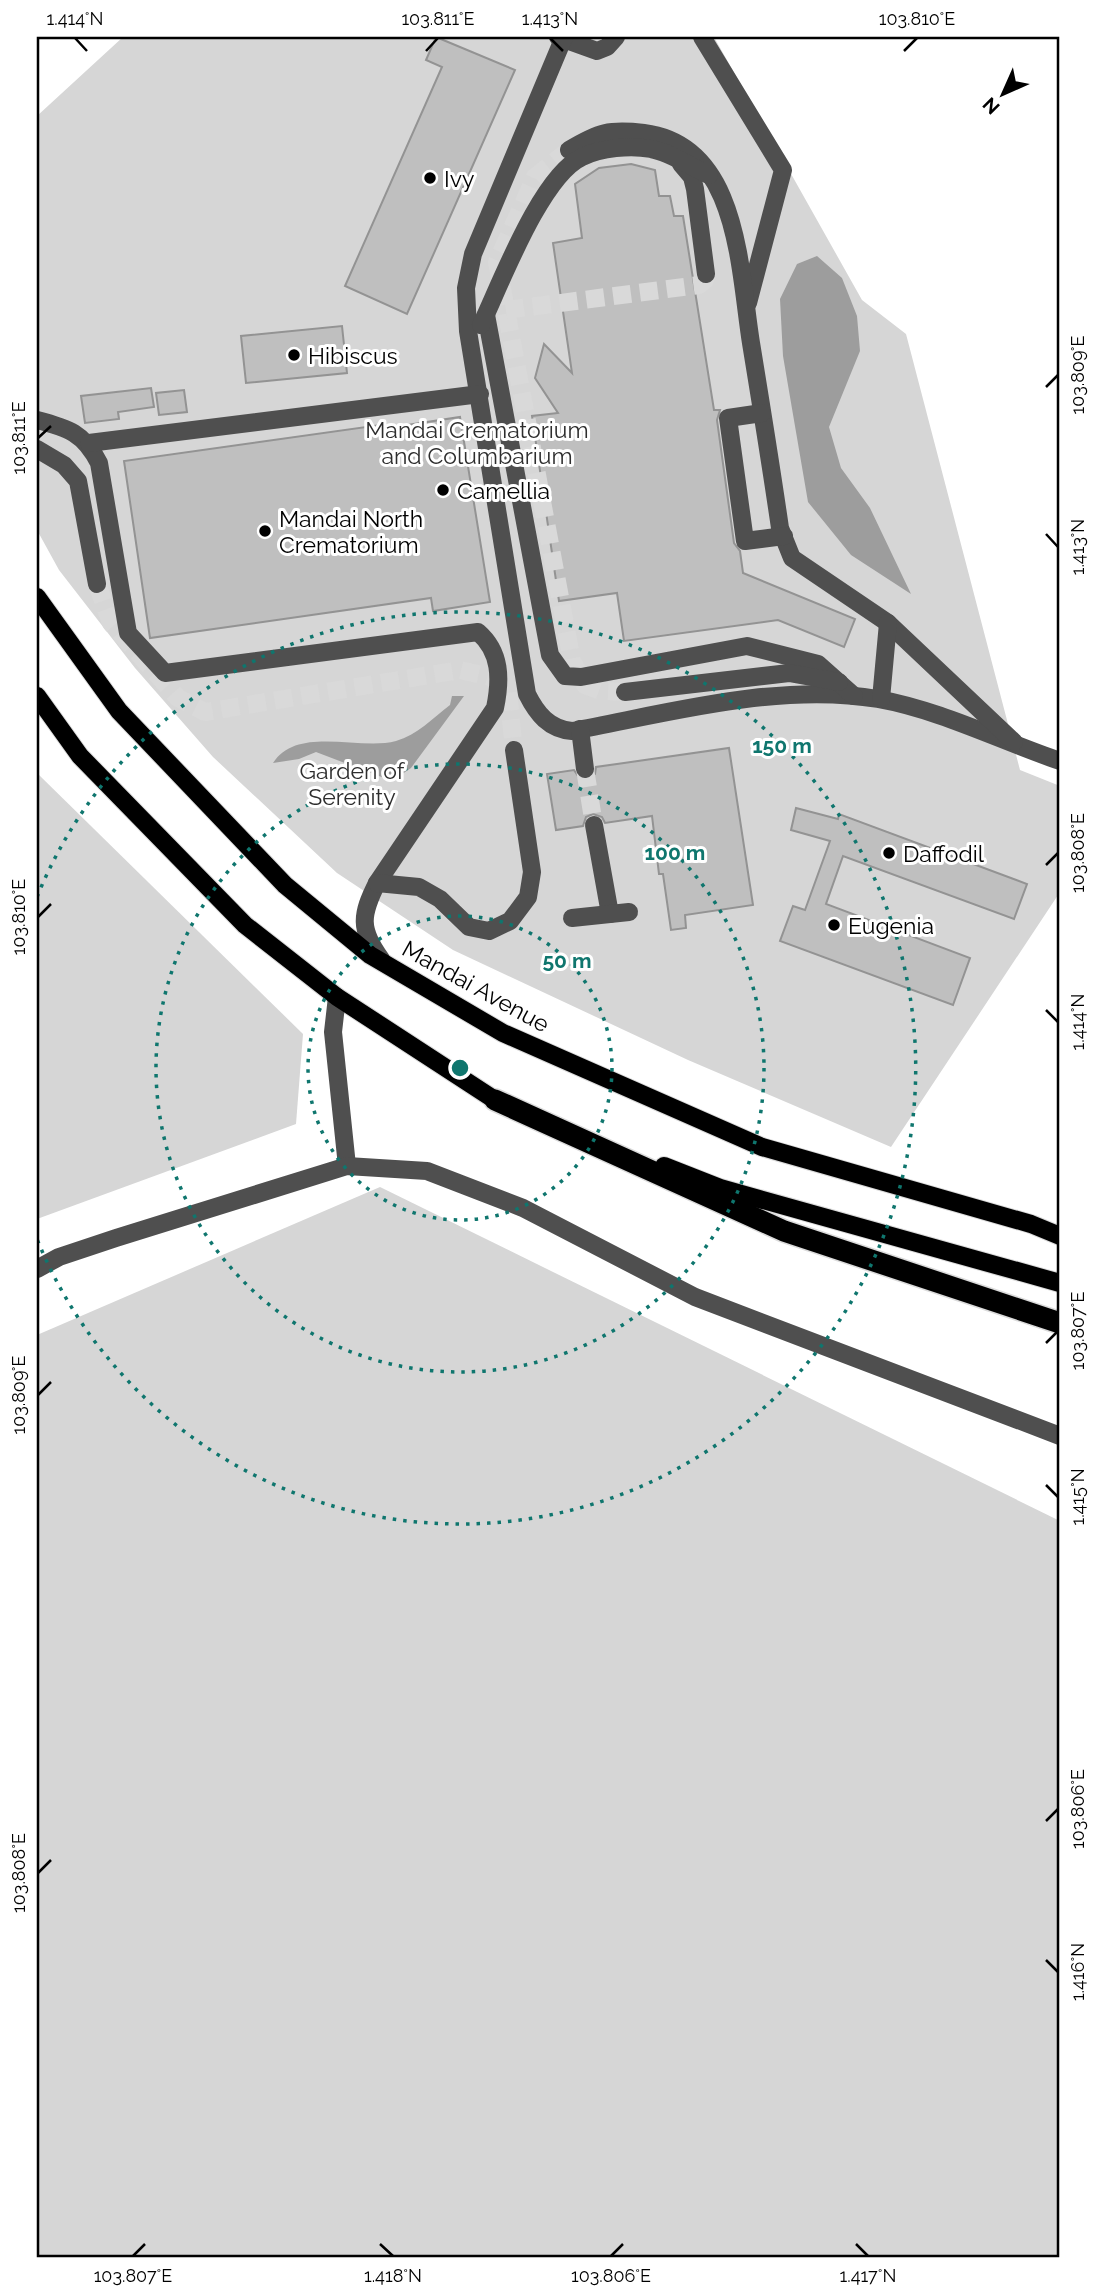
<svg xmlns="http://www.w3.org/2000/svg" width="1097" height="2295" viewBox="0 0 1097 2295" font-family="Raleway,sans-serif">
  <style>
    .green { fill: #d6d6d6 }
    .water { fill: #9d9d9d }
    .building { fill: #bfbfbf; stroke: #939393; stroke-width: 2 }
    .lines { fill: none; stroke-linecap: round; stroke-linejoin: round }
    .minor-tunnel { stroke: #d9d9d9; stroke-width: 18; stroke-dasharray: 18 9; stroke-linecap: butt }
    .major-casing { stroke: #dbdbdb; stroke-width: 20 }
    .highway-casing { stroke: #dbdbdb; stroke-width: 24 }
    .minor { stroke: #4f4f4f; stroke-width: 18 }
    .major { stroke: #000; stroke-width: 18 }
    .highway { stroke: #000; stroke-width: 21 }
    .ticks { fill: none; stroke: #000; stroke-width: 2.5 }
    .ring { fill: none; stroke: #0f766e; stroke-width: 3.5; stroke-dasharray: 3.5 7 }
    .poi-dot { fill: #000; stroke: #fff; stroke-width: 2.5 }
    .labels { text-anchor: middle; dominant-baseline: central; stroke-width: 6; stroke-linejoin: round; paint-order: stroke }
    .poi-label { font-size: 23px; fill: #000; stroke: #fff; text-anchor: start }
    .park-label { font-size: 23px; fill: #2d2d2d; stroke: #fff }
    .street-label { font-size: 23px; fill: #000; stroke: #fff }
    .centre { fill: #0f766e; stroke: #fff; stroke-width: 3.5 }
    .ring-label { font-size: 21px; text-anchor: middle; font-weight: bold; fill: #0f766e; stroke: #fff; stroke-width: 6; stroke-linejoin: round; paint-order: stroke }
    .neatline { fill: none; stroke: #000; stroke-width: 2.5 }
    .ticks-label { font-size: 18px; text-anchor: middle; fill: #000 }
  </style>
  <rect width="100%" height="100%" fill="#fff"/>
  <!-- green -->
  <g class="green">
    <polygon points="123,37 714,37 862,300 906,334 1020,770 1060,786 1060,892 891,1147 688,1060 453,950 337,873 213,757 135,668 59,570 37,530 37,116"/>
    <polygon points="37,773 303,1034 296,1124 37,1219"/>
    <polygon points="380,1187 1060,1521 1060,2258 37,2258 37,1335"/>
  </g>
  <!-- water -->
  <g class="water">
    <polygon points="817,256 842,278 857,316 860,351 829,427 841,468 870,508 911,594 851,555 808,502 783,356 780,299 797,264"/>
    <path d="M 452,696 L 464,696 L 411,768 L 392,781 L 316,752 L 299,759 L 273,763 C 297,725 360,751 396,741 C 417,735 433,718 450,705 Z"/>
  </g>
  <!-- building -->
  <g class="building">
    <polygon points="436,37 515,70 407,314 345,286 442,67 426,60"/>
    <polygon points="631,164 655,170 659,196 670,196 674,216 683,216 714,410 720,410 717,420 734,543 740,551 743,573 855,619 844,647 778,620 624,641 617,593 559,601 532,416 558,413 535,378 544,344 572,373 553,243 582,238 575,184 599,168"/>
    <polygon points="342,326 347,373 246,383 241,336"/>
    <polygon points="151,388 154,407 118,412 119,419 85,423 81,396"/>
    <polygon points="184,390 187,412 159,415 156,393"/>
    <polygon points="460,417 490,602 433,611 431,598 150,638 124,461 380,425 381,429"/>
    <polygon points="729,748 753,905 685,915 686,928 671,930 663,874 659,874 652,816 605,823 602,817 593,814 586,817 583,826 556,830 547,774 574,770 580,779 587,780 595,774 596,767"/>
    <polygon points="796,808 838,819 839,814 1027,884 1014,919 843,856 826,904 970,958 953,1005 780,941 793,906 805,910 830,841 791,830"/>
  </g>
  <g class="lines">
    <!-- minor-tunnel -->
    <g class="minor-tunnel">
      <polyline points="569,150 535,177 497,262 572,661 585,685 601,691 625,692"/>
      <polyline points="506,310 699,285 705,280 706,274"/>
      <polyline points="97,584 111,623 178,698 205,712 460,670 491,677 508,692 514,750"/>
      <polyline points="585,769 594,825"/>
    </g>
    <defs>
      <g id="major">
        <polyline points="37,597 119,711 285,885 370,955 503,1033 762,1147 1031,1224 1060,1236"/>
        <polyline points="37,696 80,756 245,925 337,997 495,1100 508,1105"/>
        <polyline points="664,1166 720,1188 1060,1283"/>
      </g>
      <polyline id="highway" points="495,1100 784,1231 1060,1323"/>
    </defs>
    <!-- major casing -->
    <use href="#major" class="major-casing"/>
    <!-- highway casing -->
    <use href="#highway" class="highway-casing"/>
    <!-- minor -->
    <g class="minor">
      <polyline points="558,37 597,51 607,47 616,37"/>
      <path d="M 564,37 L 473,254 L 466,288 L 468,331 L 527,694 C 537,714 549,729 572,731 C 669,713 780,682 878,699 C 940,710 1001,741 1060,761"/>
      <polyline points="702,37 783,170 748,303"/>
      <path d="M 569,150 C 599,132 609,129 644,133 C 739,145 739,268 751,343 C 761,404 771,466 780,528 L 792,558 L 888,623 L 1014,742"/>
      <polyline points="681,164 692,177 695,189 706,274"/>
      <polyline points="486,315 550,655 565,676 581,677 747,646 818,664 854,696"/>
      <path d="M 481,325 C 501,283 541,176 582,157 C 601,148 630,145 651,149 C 670,152 691,167 709,175"/>
      <polyline points="762,413 728,418 745,541 784,536"/>
      <path d="M 37,420 C 68,428 84,433 99,463 L 128,633 L 165,673 L 478,632 C 501,652 501,679 495,708 L 377,883 C 361,915 359,929 381,959"/>
      <polyline points="89,443 480,394"/>
      <polyline points="37,449 64,465 78,481 97,584"/>
      <polyline points="625,692 789,673 839,682"/>
      <polyline points="881,699 888,623"/>
      <polyline points="580,729 585,769"/>
      <polyline points="594,825 610,914"/>
      <polyline points="377,883 419,887 440,899 469,927 489,931 510,921 528,897 532,872 514,750"/>
      <polyline points="572,918 629,912"/>
      <polyline points="337,997 333,1032 347,1166"/>
      <polyline points="37,1269 59,1257 116,1238 347,1166 427,1171 523,1208 695,1297 1060,1436"/>
    </g>
    <!-- major -->
    <use href="#major" class="major"/>
    <!-- highway -->
    <use href="#highway" class="highway"/>
  </g>
  <!-- ticks -->
  <path class="ticks" d="M 75,38 L 87,51M 550,38 L 563,51M 426,51 L 438,38M 904,51 L 917,38M 1046,387 L 1058,375M 38,438 L 51,426M 1046,534 L 1058,547M 1046,865 L 1058,853M 38,917 L 51,904M 1046,1010 L 1058,1022M 1046,1343 L 1058,1331M 38,1395 L 51,1382M 1046,1485 L 1058,1497M 1046,1821 L 1058,1809M 38,1873 L 51,1860M 1046,1960 L 1058,1972M 380,2244 L 393,2256M 856,2244 L 868,2256M 133,2256 L 145,2244M 611,2256 L 623,2244"/>
  <!-- distance rings -->
  <g class="ring">
    <circle cx="460" cy="1068" r="152"/>
    <circle cx="460" cy="1068" r="304"/>
    <path d="M37 897A456 456 0 1 1 37 1239"/>
  </g>
  <!-- markers -->
  <g class="poi-dot">
    <circle cx="430" cy="178" r="7"/>
    <circle cx="294" cy="355" r="7"/>
    <circle cx="443" cy="490" r="7"/>
    <circle cx="265" cy="531" r="7"/>
    <circle cx="889" cy="853" r="7"/>
    <circle cx="834" cy="925" r="7"/>
  </g>
  <g class="labels">
    <!-- poi labels -->
    <g class="poi-label">
      <text x="444" y="178">Ivy</text>
      <text x="308" y="355">Hibiscus</text>
      <text x="457" y="490">Camellia</text>
      <text x="279" y="518">Mandai North<tspan x="279" dy="26">Crematorium</tspan></text>
      <text x="903" y="853">Daffodil</text>
      <text x="848" y="925">Eugenia</text>
    </g>
    <!-- park labels -->
    <g class="park-label">
      <text x="477" y="429">Mandai Crematorium<tspan x="477" dy="26">and Columbarium</tspan></text>
      <text x="352" y="770">Garden of<tspan x="352" dy="26">Serenity</tspan></text>
    </g>
    <!-- street labels -->
    <g class="street-label">
      <text transform="translate(476 986) rotate(29)">Mandai Avenue</text>
    </g>
  </g>
  <circle cx="460" cy="1068" r="10" class="centre"/>
  <g class="ring-label">
    <text x="782" y="753">150 m</text>
    <text x="675" y="860">100 m</text>
    <text x="567" y="968">50 m</text>
  </g>
  <!-- border -->
  <rect width="1097" height="2295" fill="none" stroke="#ffffff" stroke-width="77"/>
  <!-- north arrow -->
  <g transform="translate(1003 94) rotate(225)" stroke="#ffffff" stroke-width="5" paint-order="stroke">
  <path d="M0-5L12 26L0 18L-12 26Z" fill="#000000"/>
  <text y="-10" font-size="19" font-weight="bold" text-anchor="middle" fill="#000000">N</text>
  </g>
  <rect x="38" y="38" width="1020" height="2218" class="neatline"/>
  <g class="ticks-label">
    <text x="75" y="25">1.414°N</text>
    <text x="438" y="25">103.811°E</text>
    <text x="550" y="25">1.413°N</text>
    <text x="917" y="25">103.810°E</text>
    <text transform="translate(1078 375) rotate(-90)" y="6">103.809°E</text>
    <text transform="translate(19 438) rotate(-90)" y="6">103.811°E</text>
    <text transform="translate(1078 547) rotate(-90)" y="6">1.413°N</text>
    <text transform="translate(1078 853) rotate(-90)" y="6">103.808°E</text>
    <text transform="translate(19 917) rotate(-90)" y="6">103.810°E</text>
    <text transform="translate(1078 1022) rotate(-90)" y="6">1.414°N</text>
    <text transform="translate(1078 1331) rotate(-90)" y="6">103.807°E</text>
    <text transform="translate(19 1395) rotate(-90)" y="6">103.809°E</text>
    <text transform="translate(1078 1497) rotate(-90)" y="6">1.415°N</text>
    <text transform="translate(1078 1809) rotate(-90)" y="6">103.806°E</text>
    <text transform="translate(19 1873) rotate(-90)" y="6">103.808°E</text>
    <text transform="translate(1078 1972) rotate(-90)" y="6">1.416°N</text>
    <text x="133" y="2282">103.807°E</text>
    <text x="393" y="2282">1.418°N</text>
    <text x="611" y="2282">103.806°E</text>
    <text x="868" y="2282">1.417°N</text>
  </g>
</svg>
